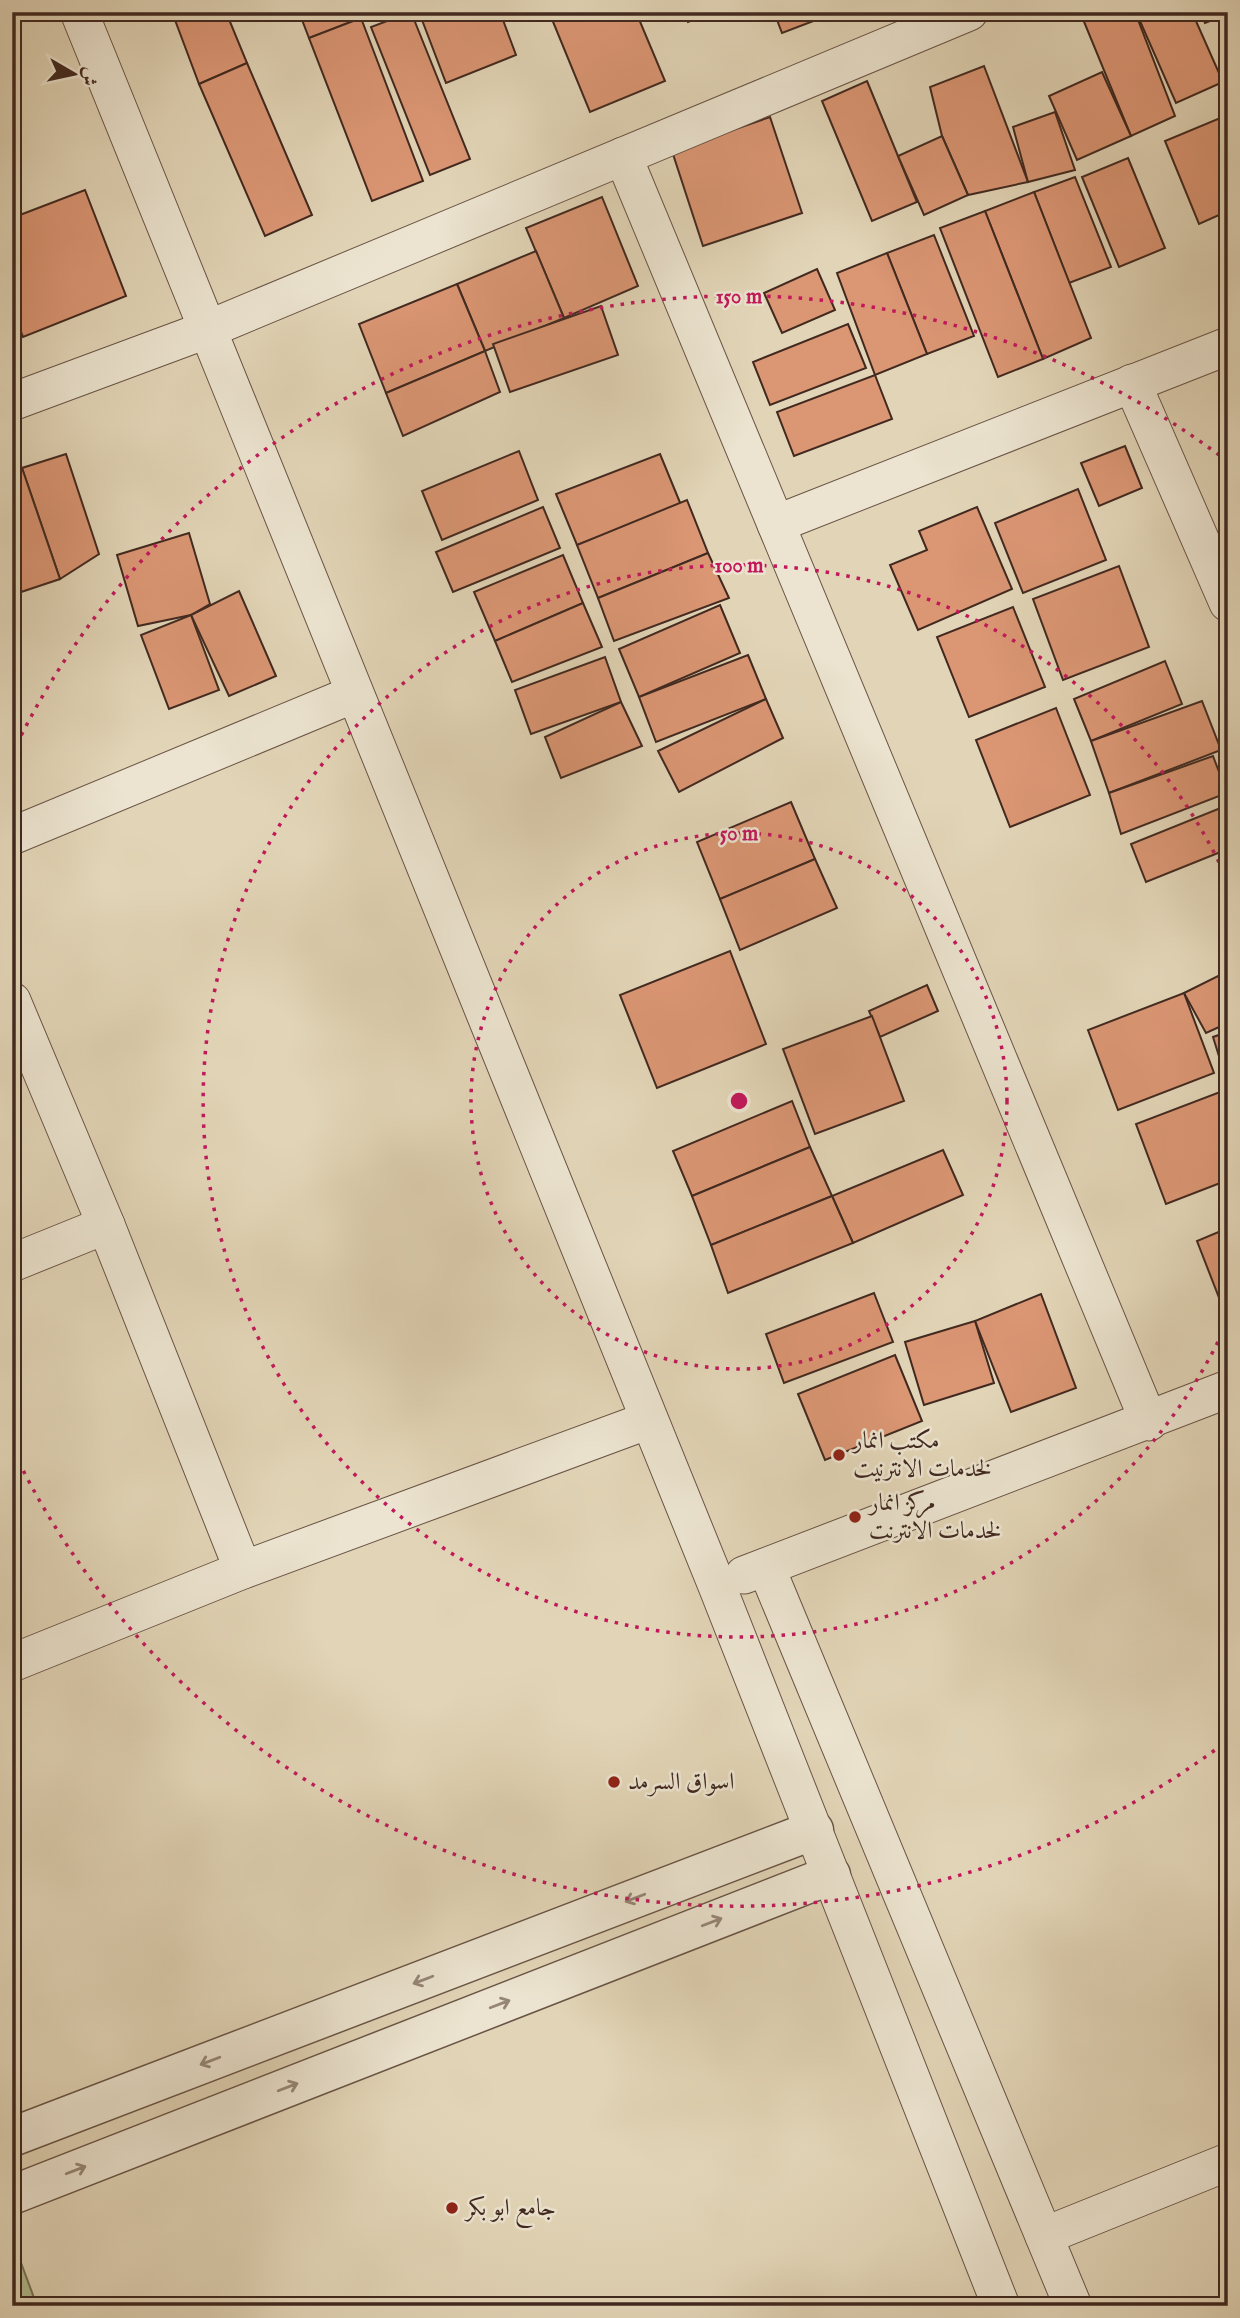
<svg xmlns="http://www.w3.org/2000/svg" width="1240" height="2318" viewBox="0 0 1240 2318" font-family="'IM FELL English',Amiri,serif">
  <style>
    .green { fill: #b2bd8f; stroke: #7a7358; stroke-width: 2 }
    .building { fill: #db9674; stroke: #412920; stroke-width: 2 }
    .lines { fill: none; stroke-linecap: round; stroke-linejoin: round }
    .minor-casing { stroke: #695446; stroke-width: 39 }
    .tertiary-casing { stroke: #695446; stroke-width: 41 }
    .minor { stroke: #ece4d0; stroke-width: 37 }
    .tertiary { stroke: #ece4d0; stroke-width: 38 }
    .oneway { stroke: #968678 }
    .ring { fill: none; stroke: #c2185b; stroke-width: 3.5; stroke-dasharray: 3.5 7 }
    .poi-dot { fill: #8f2418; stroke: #ece4d0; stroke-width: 2.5 }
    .labels { text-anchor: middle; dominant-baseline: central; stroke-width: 5; stroke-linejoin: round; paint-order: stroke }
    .poi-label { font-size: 24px; fill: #412920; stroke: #ece4d0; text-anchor: start }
    .centre { fill: #c2185b; stroke: #ece4d0; stroke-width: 3.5 }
    .ring-label { font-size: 21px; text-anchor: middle; font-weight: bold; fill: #c2185b; stroke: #ece4d0; stroke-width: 5; stroke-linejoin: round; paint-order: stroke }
  </style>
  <rect width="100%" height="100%" fill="#e2d5b7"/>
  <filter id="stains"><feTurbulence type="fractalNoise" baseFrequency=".00286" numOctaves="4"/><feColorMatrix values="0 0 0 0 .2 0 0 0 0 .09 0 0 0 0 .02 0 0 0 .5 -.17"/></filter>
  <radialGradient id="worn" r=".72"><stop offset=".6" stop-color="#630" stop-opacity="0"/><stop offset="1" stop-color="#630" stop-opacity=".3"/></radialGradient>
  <!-- green -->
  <polygon class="green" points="20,2260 37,2306 12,2306 12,2263"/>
  <!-- building -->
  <g class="building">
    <polygon points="172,12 226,12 247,63 199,84"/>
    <polygon points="299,12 358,12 361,18 309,38"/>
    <polygon points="411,12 470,159 430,175 371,27"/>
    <polygon points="419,12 500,12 516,55 446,83"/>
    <polygon points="549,12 636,12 665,81 590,112"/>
    <polygon points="685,12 715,12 688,22"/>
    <polygon points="774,12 837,12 782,33"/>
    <polygon points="1080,12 1135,12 1175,116 1131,136"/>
    <polygon points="1136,12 1192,12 1223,82 1176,103"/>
    <polygon points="1201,12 1228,12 1228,14 1205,23"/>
    <polygon points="361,18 423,181 372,201 309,38"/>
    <polygon points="247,63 312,215 265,236 199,84"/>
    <polygon points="984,66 1028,182 968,195 942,136 930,87"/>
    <polygon points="1102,72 1131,136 1077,160 1049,96"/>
    <polygon points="867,81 917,202 872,221 822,101"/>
    <polygon points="1055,112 1075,170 1028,182 1013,127"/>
    <polygon points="1225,116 1228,123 1228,211 1199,224 1165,141"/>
    <polygon points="770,117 802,213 703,246 672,151"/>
    <polygon points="942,136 968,195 924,215 898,156"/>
    <polygon points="1128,158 1165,248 1119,267 1082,177"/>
    <polygon points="1075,177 1111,267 1069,283 1034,192"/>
    <polygon points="85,190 126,296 23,337 12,308 12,218"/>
    <polygon points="1034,192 1091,338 1043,359 985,211"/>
    <polygon points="602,197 638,286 564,318 526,228"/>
    <polygon points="985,211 1043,359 998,377 940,228"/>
    <polygon points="934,235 974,336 927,354 887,253"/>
    <polygon points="536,251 564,318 485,351 457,284"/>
    <polygon points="887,253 927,354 875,375 837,273"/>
    <polygon points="817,269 835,310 782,333 764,293"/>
    <polygon points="457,284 485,351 386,393 359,324"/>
    <polygon points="601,306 618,355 510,392 493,344"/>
    <polygon points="848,324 866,368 770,405 753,362"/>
    <polygon points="485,351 500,392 403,436 386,393"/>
    <polygon points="875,375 892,419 794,456 777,412"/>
    <polygon points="1125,446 1142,488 1099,506 1081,463"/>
    <polygon points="519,451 538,500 442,540 422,491"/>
    <polygon points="66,454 99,554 60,579 22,468"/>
    <polygon points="660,454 681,505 577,545 556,494"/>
    <polygon points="22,468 60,579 12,595 12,471"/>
    <polygon points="1078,489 1106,560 1023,593 995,523"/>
    <polygon points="687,500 708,553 598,598 577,545"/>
    <polygon points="543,507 560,548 453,592 436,552"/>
    <polygon points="977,507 1012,589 918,630 890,565 927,550 919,531"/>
    <polygon points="189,533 210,604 191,615 138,626 117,555"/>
    <polygon points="708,553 729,598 614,641 598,598"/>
    <polygon points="563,555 583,603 495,641 474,592"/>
    <polygon points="1119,566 1149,647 1063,680 1033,599"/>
    <polygon points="239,591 276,676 229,696 191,615"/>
    <polygon points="583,603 602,647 512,682 495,641"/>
    <polygon points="720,605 740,653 639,697 619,649"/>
    <polygon points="1013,607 1045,687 969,717 937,637"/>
    <polygon points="191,615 219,690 169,709 141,635"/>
    <polygon points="748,655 766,699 656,742 639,697"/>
    <polygon points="605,657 621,702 531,734 515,690"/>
    <polygon points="1165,661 1182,704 1091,741 1074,699"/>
    <polygon points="766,699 783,738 679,792 658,751"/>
    <polygon points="1202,701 1221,750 1109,793 1091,741"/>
    <polygon points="621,702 642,746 561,778 545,737"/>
    <polygon points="1056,708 1090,795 1010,827 976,740"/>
    <polygon points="1213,756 1227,793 1121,834 1109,793"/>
    <polygon points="791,802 815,859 720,899 697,842"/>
    <polygon points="1228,805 1228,849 1146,882 1131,844"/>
    <polygon points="815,859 837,908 740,950 720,899"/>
    <polygon points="730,951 766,1044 657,1088 620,995"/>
    <polygon points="1228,971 1228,1023 1206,1033 1184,993"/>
    <polygon points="927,985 938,1011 880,1037 869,1011"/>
    <polygon points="1184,993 1214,1073 1118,1110 1088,1030"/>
    <polygon points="872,1016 904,1101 815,1134 783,1049"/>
    <polygon points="1228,1032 1228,1082 1227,1082 1213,1037"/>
    <polygon points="1220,1092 1228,1112 1228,1180 1166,1204 1136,1124"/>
    <polygon points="792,1101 810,1147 692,1196 673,1151"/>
    <polygon points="810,1147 832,1196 711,1245 692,1196"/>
    <polygon points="943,1150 963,1195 853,1243 832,1196"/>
    <polygon points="832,1196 853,1243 728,1293 711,1245"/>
    <polygon points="1228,1228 1228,1306 1223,1308 1197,1241"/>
    <polygon points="874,1293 893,1342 784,1383 766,1334"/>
    <polygon points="1041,1294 1076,1388 1011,1412 975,1321"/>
    <polygon points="975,1321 994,1383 924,1405 905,1342"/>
    <polygon points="895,1355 922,1421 825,1460 798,1394"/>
  </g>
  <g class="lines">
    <defs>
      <g id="minor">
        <polyline points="79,12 717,1586 1001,2306"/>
        <polyline points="623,156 1149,1422"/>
        <polyline points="1132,383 1228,603"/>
        <polyline points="12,402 206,330 969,12"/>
        <polyline points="776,524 1228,346"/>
        <polyline points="12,836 354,694"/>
        <polyline points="12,1001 106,1225 243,1570"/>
        <polyline points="12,1263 106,1225"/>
        <polyline points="766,1567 1073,2306"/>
        <polyline points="744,1575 1228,1389"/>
        <polyline points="12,1663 243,1570 649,1420"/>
        <polyline points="1044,2236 1228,2162"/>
      </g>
      <g id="tertiary">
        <polyline points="12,2137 814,1830"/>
        <polyline points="12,2195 831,1875"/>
      </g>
    </defs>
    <!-- minor casing -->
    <use href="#minor" class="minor-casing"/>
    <!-- tertiary casing -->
    <use href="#tertiary" class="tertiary-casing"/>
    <!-- minor -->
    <use href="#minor" class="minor"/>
    <!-- tertiary -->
    <use href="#tertiary" class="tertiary"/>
  </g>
  <!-- one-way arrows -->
  <defs><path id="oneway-shaft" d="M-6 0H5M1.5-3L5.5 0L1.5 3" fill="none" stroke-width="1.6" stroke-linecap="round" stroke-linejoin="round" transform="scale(1.75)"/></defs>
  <g class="oneway">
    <use href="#oneway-shaft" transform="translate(635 1898) rotate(159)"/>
    <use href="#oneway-shaft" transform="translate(712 1922) rotate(-21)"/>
    <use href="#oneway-shaft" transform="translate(423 1980) rotate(159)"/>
    <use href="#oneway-shaft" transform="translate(500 2004) rotate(-21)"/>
    <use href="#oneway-shaft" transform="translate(210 2061) rotate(159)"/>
    <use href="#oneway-shaft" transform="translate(288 2087) rotate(-21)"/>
    <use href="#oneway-shaft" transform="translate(76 2170) rotate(-21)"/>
  </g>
  <!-- distance rings -->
  <g class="ring">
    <circle cx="739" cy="1101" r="268"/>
    <path d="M1227 1323A536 536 0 1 1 1227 879"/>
    <path d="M1223 1744A805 805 0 0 1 12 1448M12 754A805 805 0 0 1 1223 458"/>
  </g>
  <!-- markers -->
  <g class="poi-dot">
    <circle cx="839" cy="1455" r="7"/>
    <circle cx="855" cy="1517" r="7"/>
    <circle cx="614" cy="1782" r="7"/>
    <circle cx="452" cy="2208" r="7"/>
  </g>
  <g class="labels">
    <!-- poi labels -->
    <g class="poi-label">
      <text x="853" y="1441">مكتب انمار<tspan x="853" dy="28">لخدمات الانترنيت</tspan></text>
      <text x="869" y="1503">مركز انمار<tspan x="869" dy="28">لخدمات الانترنت</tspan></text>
      <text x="628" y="1782">اسواق السرمد</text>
      <text x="466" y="2208">جامع ابو بكر</text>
    </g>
  </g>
  <circle cx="739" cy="1101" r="10" class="centre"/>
  <g class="ring-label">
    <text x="739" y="303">150 m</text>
    <text x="739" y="572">100 m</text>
    <text x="739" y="840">50 m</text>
  </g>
  <!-- margin -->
  <rect width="1240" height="2318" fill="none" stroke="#e2d5b7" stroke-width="42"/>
  <rect x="14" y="14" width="1212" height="2290" fill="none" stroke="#412920" stroke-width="3.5"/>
  <rect x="21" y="21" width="1198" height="2276" fill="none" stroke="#412920" stroke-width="2"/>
  <!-- north arrow -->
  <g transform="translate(74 74) rotate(99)" stroke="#ece4d0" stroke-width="5" paint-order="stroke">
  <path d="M0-5L12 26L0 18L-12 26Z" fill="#412920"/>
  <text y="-10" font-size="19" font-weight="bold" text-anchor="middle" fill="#412920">ش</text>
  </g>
  <rect width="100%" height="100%" filter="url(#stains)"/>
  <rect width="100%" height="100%" fill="url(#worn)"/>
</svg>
